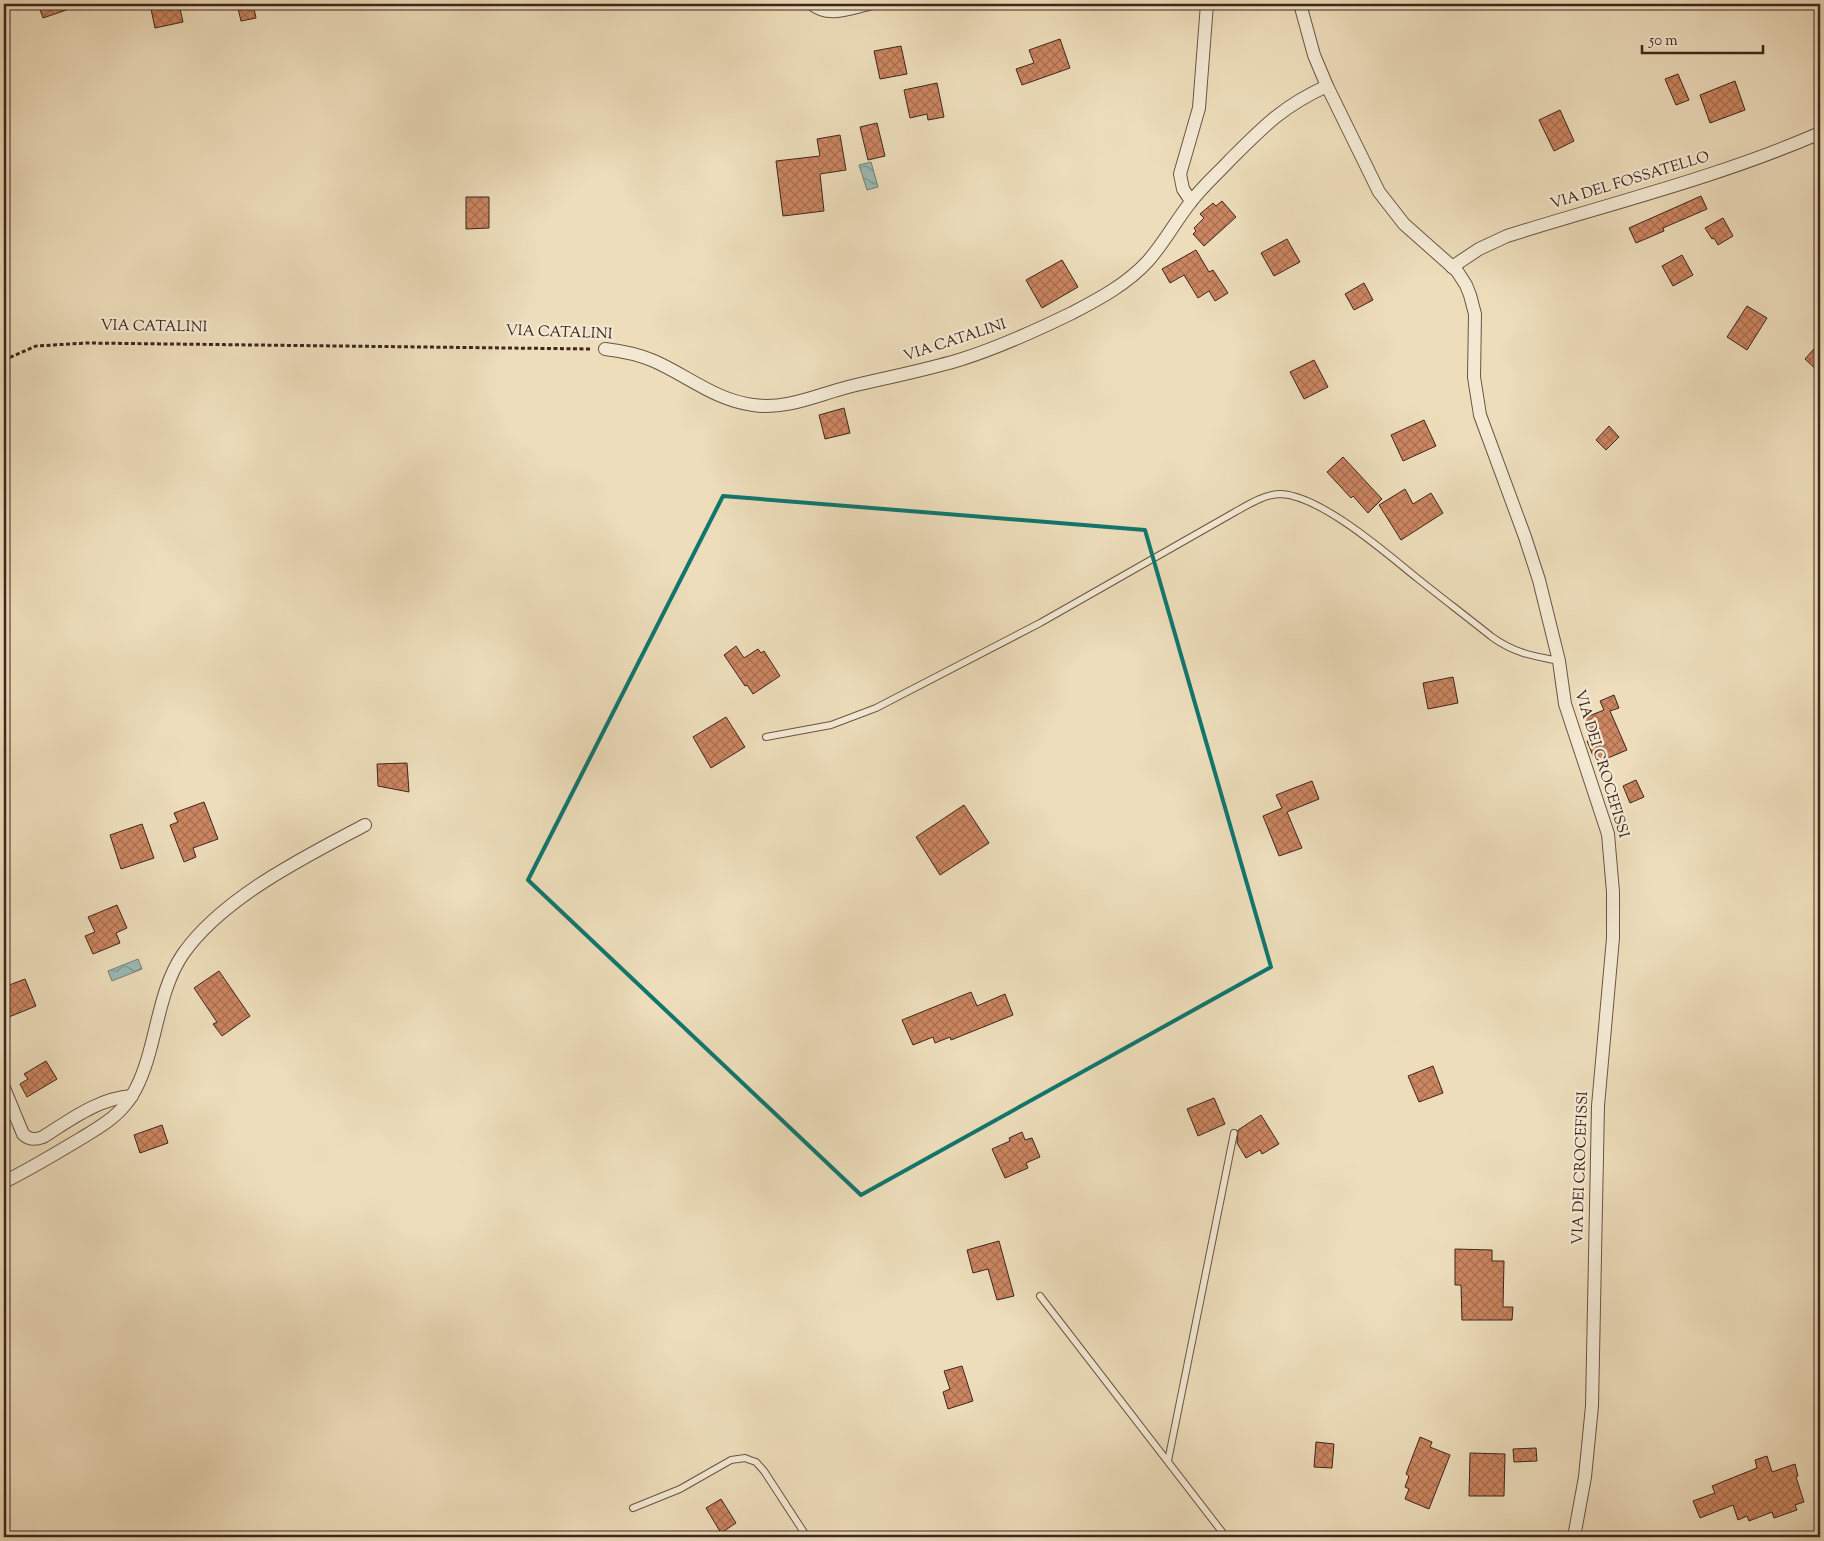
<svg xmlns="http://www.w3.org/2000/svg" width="1824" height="1541" viewBox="0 0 1824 1541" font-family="'Sorts Mill Goudy',serif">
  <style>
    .water { fill: url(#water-waves); stroke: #757f79 }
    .building { fill: url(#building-cross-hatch); stroke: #3e261d }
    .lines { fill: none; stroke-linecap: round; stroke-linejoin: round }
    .lane-casing { stroke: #6a5444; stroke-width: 8 }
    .street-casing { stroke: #6a5444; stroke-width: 14 }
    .path { stroke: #3e261d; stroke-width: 3; stroke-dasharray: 4 2.5; stroke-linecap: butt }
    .lane { stroke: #f3e9d3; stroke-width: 6 }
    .street { stroke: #f3e9d3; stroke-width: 12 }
    .marked { fill: none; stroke: #0f766e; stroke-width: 4; stroke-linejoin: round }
    .labels { text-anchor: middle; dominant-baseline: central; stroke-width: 4.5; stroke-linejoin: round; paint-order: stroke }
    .street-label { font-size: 15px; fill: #3e261d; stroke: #f3e9d3 }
  </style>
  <defs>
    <pattern id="water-waves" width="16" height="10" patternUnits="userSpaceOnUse" patternTransform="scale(1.25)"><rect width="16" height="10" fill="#9abbb6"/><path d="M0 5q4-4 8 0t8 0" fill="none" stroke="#7f9893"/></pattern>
    <pattern id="building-cross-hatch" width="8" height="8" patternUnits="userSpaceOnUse" patternTransform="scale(1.25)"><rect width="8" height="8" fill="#cc8661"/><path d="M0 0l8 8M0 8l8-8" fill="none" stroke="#a76d4f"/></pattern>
  </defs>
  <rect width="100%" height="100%" fill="#edddbb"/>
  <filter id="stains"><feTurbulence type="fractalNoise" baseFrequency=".004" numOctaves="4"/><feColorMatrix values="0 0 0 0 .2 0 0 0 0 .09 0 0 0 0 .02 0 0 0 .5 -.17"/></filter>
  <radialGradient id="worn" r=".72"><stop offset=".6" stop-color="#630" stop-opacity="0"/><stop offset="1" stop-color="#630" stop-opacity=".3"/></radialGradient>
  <!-- water -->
  <g class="water">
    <polygon points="871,162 878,187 867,190 859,165"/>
    <polygon points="138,959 142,969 112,981 108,971"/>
  </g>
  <!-- building -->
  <g class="building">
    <polygon points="38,4 77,4 78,6 43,18"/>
    <polygon points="150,4 179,4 183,22 155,28"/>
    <polygon points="237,4 253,4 256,18 241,21"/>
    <polygon points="1060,39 1070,68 1022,85 1016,69 1034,63 1029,50"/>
    <polygon points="901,46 907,74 880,79 874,51"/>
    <polygon points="1678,74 1689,100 1676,105 1665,79"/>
    <polygon points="1735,81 1745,110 1710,123 1700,95"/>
    <polygon points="937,83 944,117 928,120 927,114 910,118 904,90"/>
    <polygon points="1560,110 1574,141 1554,151 1539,120"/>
    <polygon points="877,123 885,156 868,160 860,127"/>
    <polygon points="840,135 846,170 820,174 824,211 783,216 776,161 820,156 817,139"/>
    <polygon points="1701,196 1707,209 1663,228 1664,231 1636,243 1629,228"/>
    <polygon points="466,197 489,197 489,228 466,229"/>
    <polygon points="1222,201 1236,217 1204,246 1193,234 1196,231 1194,228 1204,218 1200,214 1213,203 1216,206"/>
    <polygon points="1723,218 1733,236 1718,245 1714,238 1712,239 1705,228"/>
    <polygon points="1287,239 1300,262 1274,276 1261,253"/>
    <polygon points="1196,250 1209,272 1213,270 1228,293 1215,301 1209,291 1198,298 1184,275 1170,283 1162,269"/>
    <polygon points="1682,255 1693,275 1673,286 1662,266"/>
    <polygon points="1062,260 1078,287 1042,308 1026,280"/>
    <polygon points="1364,283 1373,300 1354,310 1345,294"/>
    <polygon points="1747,306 1767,318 1747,350 1727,337"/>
    <polygon points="1820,342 1820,373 1805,359"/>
    <polygon points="1314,360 1328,387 1304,399 1290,372"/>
    <polygon points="844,408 850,433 825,439 819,415"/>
    <polygon points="1424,420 1436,446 1403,461 1391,435"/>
    <polygon points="1609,426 1619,437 1606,450 1596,440"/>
    <polygon points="1343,457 1382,499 1368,513 1353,496 1351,498 1327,472"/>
    <polygon points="1405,489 1413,504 1431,493 1443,513 1401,540 1379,505"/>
    <polygon points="736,646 744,658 758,649 761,653 764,651 780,676 753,694 747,685 745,686 724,655"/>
    <polygon points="1453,677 1458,703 1428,709 1423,683"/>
    <polygon points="1614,695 1619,708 1610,711 1627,750 1596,763 1587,741 1592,739 1584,718 1604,710 1600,701"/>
    <polygon points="726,717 745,747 711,768 693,737"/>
    <polygon points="407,763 409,792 378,786 377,764"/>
    <polygon points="1636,780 1644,797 1630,803 1623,786"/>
    <polygon points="1312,781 1319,799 1287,812 1302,848 1279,856 1263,816 1282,808 1276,795"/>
    <polygon points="204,802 218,839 193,848 196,857 184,862 170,825 178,822 174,813"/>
    <polygon points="964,805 989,843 940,875 916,837"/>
    <polygon points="142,824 154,858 121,869 110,835"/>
    <polygon points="117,905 127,928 116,933 120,943 93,954 85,936 95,932 88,917"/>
    <polygon points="219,971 250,1016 222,1036 213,1024 217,1022 194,988"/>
    <polygon points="25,979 36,1006 4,1019 4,987"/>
    <polygon points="971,992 977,1006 1005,994 1013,1015 951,1040 950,1037 935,1043 933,1037 913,1045 902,1020"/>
    <polygon points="46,1061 57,1079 27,1097 20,1084 28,1079 24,1074"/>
    <polygon points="1433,1066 1443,1093 1419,1102 1408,1076"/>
    <polygon points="1214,1098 1225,1124 1198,1136 1187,1109"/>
    <polygon points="1261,1115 1279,1144 1262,1154 1260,1150 1246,1158 1237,1143 1238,1130"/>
    <polygon points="162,1125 168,1143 140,1153 134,1135"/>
    <polygon points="1022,1132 1025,1140 1032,1138 1040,1157 1026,1163 1028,1168 1005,1178 992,1149 1010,1141 1009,1138"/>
    <polygon points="999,1241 1014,1296 997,1300 988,1269 973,1273 967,1250"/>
    <polygon points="1455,1249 1492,1250 1492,1261 1504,1261 1503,1307 1513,1307 1512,1320 1462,1320 1461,1285 1455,1285"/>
    <polygon points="962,1366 973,1401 948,1409 943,1392 950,1389 944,1371"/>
    <polygon points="1420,1437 1432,1442 1430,1447 1450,1455 1429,1509 1405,1499 1409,1489 1405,1487 1409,1476 1406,1474"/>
    <polygon points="1316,1442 1334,1444 1332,1468 1314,1467"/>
    <polygon points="1536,1448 1537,1461 1514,1462 1513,1449"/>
    <polygon points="1470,1453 1505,1454 1504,1496 1469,1496"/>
    <polygon points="1767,1456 1772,1472 1795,1464 1798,1476 1796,1477 1804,1502 1795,1505 1797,1510 1774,1518 1772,1512 1749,1521 1747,1516 1738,1520 1733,1505 1700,1518 1693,1501 1715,1493 1712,1486 1757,1468 1755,1460"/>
    <polygon points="721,1499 736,1523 721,1533 706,1508"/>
  </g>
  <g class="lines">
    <defs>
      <g id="lane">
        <path d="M 766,737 L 831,725 L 876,708 L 1040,623 L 1235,512 C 1249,504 1265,494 1281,494 C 1321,496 1386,553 1417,578 C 1442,598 1467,617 1492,637 C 1514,653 1533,656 1559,661"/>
        <polyline points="1040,1296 1226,1537"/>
        <polyline points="1168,1461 1234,1133"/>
        <polyline points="633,1508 680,1489 731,1460 745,1458 750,1460 756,1462 764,1471 807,1537"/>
      </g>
      <g id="street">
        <path d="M 812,4 C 828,18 851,8 869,4"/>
        <polyline points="1300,4 1314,55 1327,86 1379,192 1404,224 1457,271 1466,285 1470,295 1475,314 1474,377 1480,415 1525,537 1539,580 1559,661 1565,704 1608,834 1613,892 1613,938 1598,1106 1592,1406 1585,1477 1574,1537"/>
        <polyline points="1191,201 1183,189 1180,174 1199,108 1207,4"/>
        <path d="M 1452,267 L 1479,249 L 1507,236 C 1612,203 1719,177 1820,133"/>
        <path d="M 605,349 C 622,351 638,354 654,361 C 688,376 715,400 753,405 C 786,410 817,395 848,387 C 885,378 922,371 959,360 C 998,348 1035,331 1072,313 C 1099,299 1127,284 1148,261 C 1164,243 1175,222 1190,203 C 1202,187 1217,174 1230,160 C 1264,126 1283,106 1327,86"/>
        <path d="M 4,1088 L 23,1134 C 29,1140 35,1140 43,1137 C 70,1120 99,1098 132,1096"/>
        <path d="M 4,1182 C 30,1169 55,1154 80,1139 C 96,1129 113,1120 125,1105 C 138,1090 145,1069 150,1050 C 159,1017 164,982 183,954 C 223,897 305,857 365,825"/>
      </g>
    </defs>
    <!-- lane casing -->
    <use href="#lane" class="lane-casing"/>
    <!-- street casing -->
    <use href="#street" class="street-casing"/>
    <!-- path -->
    <polyline class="path" points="4,360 36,346 87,343 592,349"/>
    <!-- lane -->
    <use href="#lane" class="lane"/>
    <!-- street -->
    <use href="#street" class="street"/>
  </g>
  <!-- marked area -->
  <path class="marked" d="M 723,496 L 1145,530 L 1271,967 L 861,1195 L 528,880 Z"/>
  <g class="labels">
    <!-- street labels -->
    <g class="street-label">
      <text transform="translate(1630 181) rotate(-17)">VIA DEL FOSSATELLO</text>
      <text transform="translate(154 327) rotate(1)">VIA CATALINI</text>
      <text transform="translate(559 333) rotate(2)">VIA CATALINI</text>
      <text transform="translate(955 341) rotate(-18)">VIA CATALINI</text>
      <text transform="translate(1601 764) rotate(73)">VIA DEI CROCEFISSI</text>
      <text transform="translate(1581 1168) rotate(-88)">VIA DEI CROCEFISSI</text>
    </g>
  </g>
  <!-- margin -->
  <rect width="1824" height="1541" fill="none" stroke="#edddbb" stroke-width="20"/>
  <rect x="5" y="5" width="1814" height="1531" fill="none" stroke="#3e261d" stroke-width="2.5"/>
  <rect x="10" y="10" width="1804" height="1521" fill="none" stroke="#3e261d"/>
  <!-- scale -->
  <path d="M1642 45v8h121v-8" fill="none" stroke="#3e261d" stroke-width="2.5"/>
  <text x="1649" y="45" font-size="15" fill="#3e261d" stroke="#f3e9d3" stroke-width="4" paint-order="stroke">50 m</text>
  <rect width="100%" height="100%" filter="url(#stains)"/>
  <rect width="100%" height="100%" fill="url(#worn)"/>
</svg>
